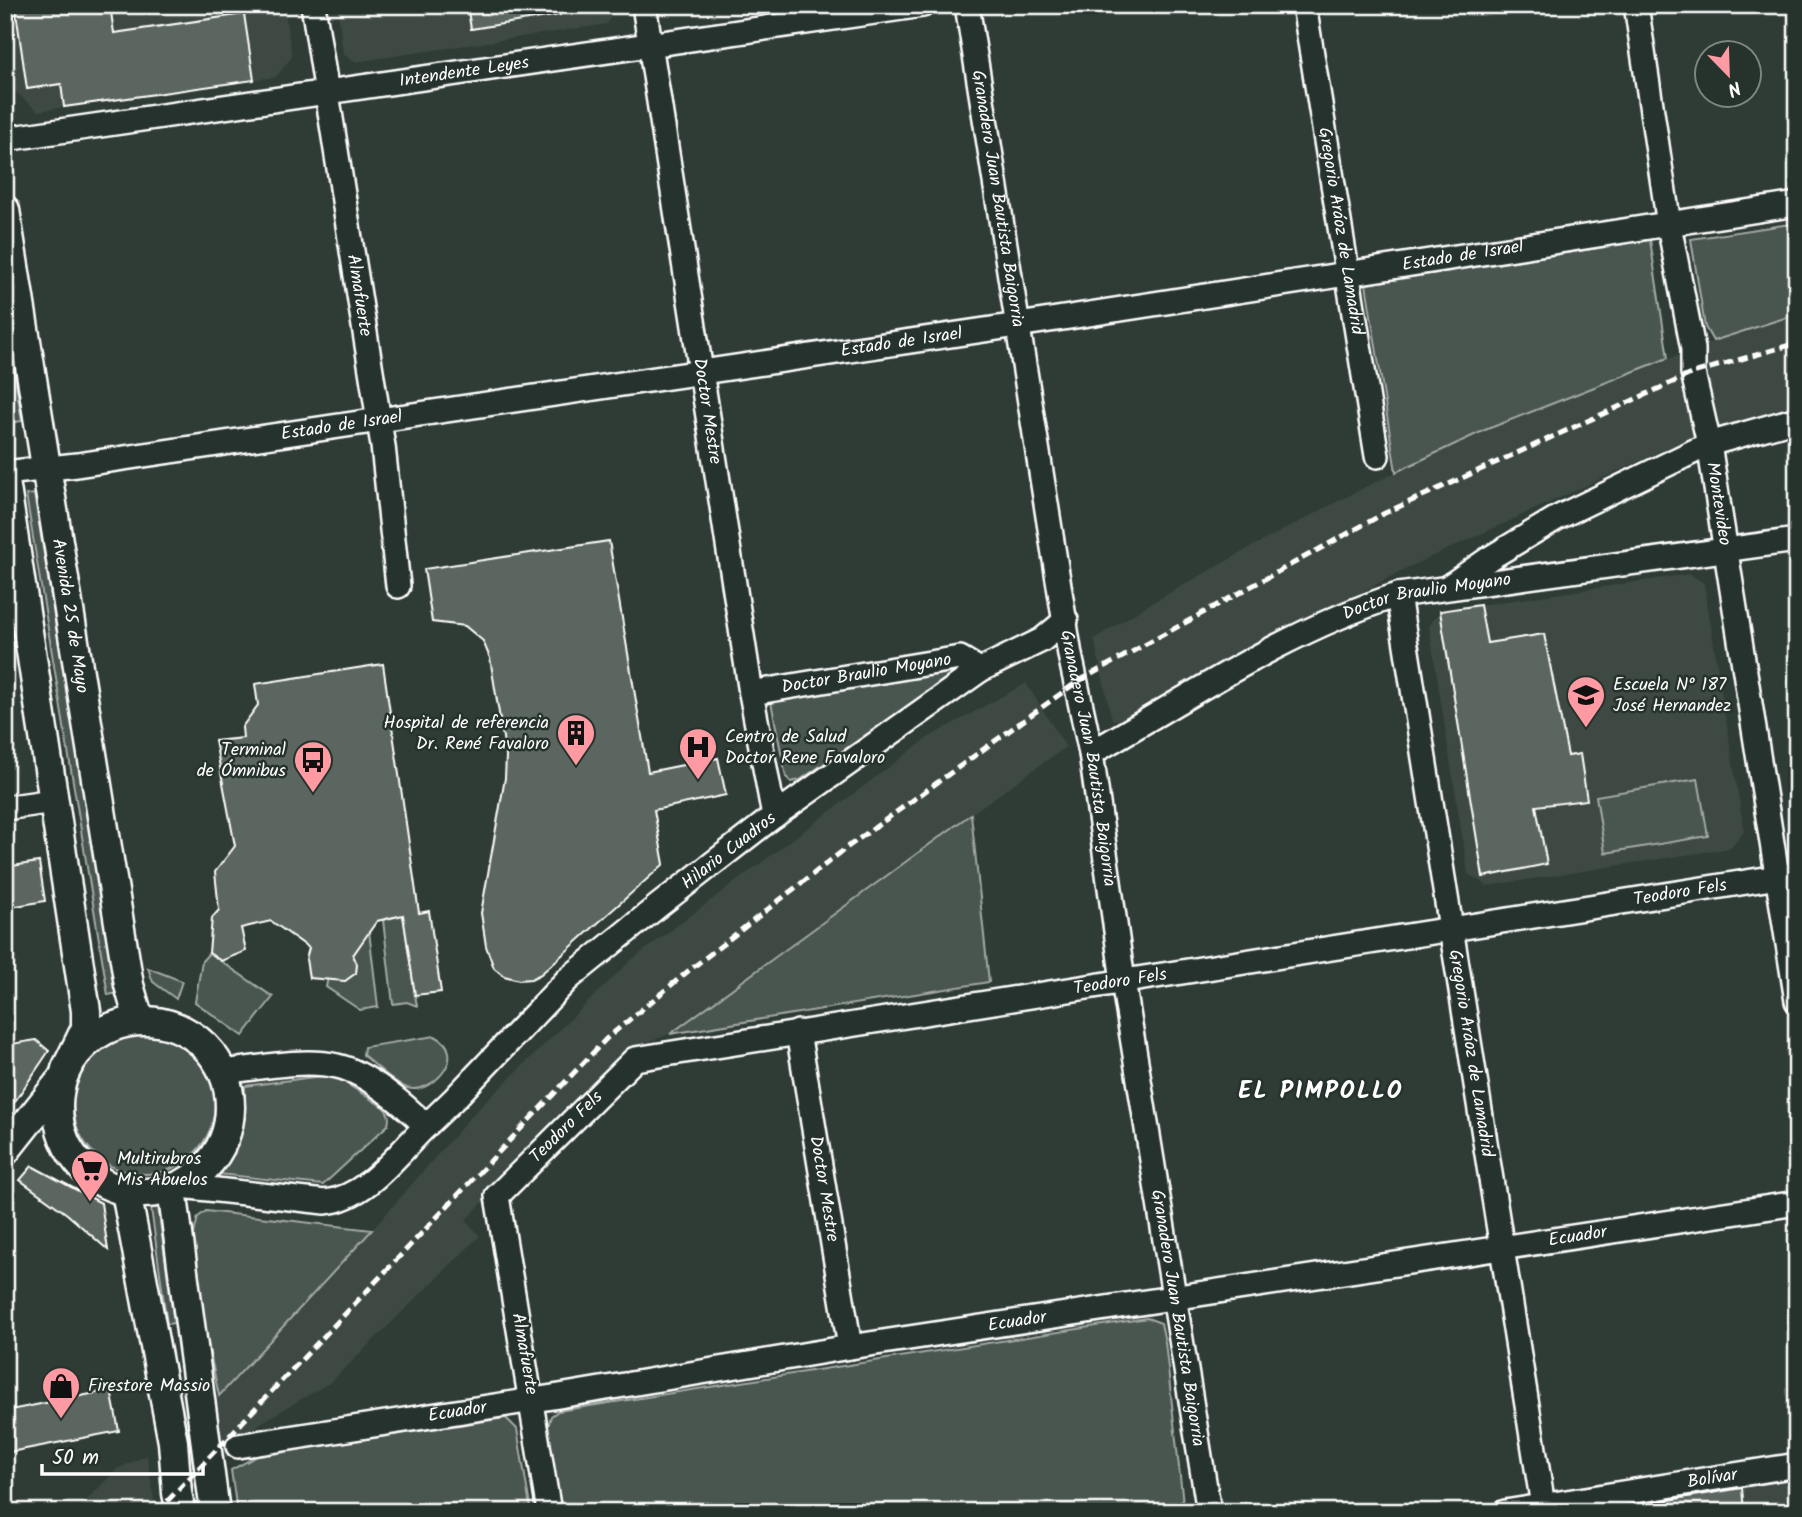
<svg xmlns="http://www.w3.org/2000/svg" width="1802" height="1517" viewBox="0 0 1802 1517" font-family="Kalam,sans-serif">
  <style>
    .built { fill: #3c4842 }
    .green { fill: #4a544f; stroke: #a4aaa7; stroke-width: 2 }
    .building { fill: #5b6661; stroke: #fff; stroke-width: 2 }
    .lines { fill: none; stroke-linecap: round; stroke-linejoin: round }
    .minor-casing { stroke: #fff; stroke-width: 28 }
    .major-casing { stroke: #fff; stroke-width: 33 }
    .minor { stroke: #26332d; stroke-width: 23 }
    .major { stroke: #26332d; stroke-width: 28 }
    .rail { stroke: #fff; stroke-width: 5; stroke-dasharray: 10 5; stroke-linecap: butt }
    .labels { text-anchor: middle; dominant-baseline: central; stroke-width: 5; stroke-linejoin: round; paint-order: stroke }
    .street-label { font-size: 18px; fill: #fff; stroke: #26332d }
    .poi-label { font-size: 18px; fill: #fff; stroke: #26332d; text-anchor: start }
    .district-label { font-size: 24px; font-weight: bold; letter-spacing: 2px; fill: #fff; stroke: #26332d }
  </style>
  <rect width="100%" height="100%" fill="#2f3b35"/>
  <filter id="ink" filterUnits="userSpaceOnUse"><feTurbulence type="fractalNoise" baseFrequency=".0143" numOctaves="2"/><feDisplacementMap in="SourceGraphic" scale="14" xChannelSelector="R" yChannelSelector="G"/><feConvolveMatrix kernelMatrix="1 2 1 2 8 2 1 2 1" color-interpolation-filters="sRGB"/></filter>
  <g filter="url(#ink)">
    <!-- built -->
    <g class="built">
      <polygon points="5,5 284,5 292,57 276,77 38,111 15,92 5,29"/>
      <polygon points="337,5 614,5 615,8 607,24 355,62 343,54"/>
      <polygon points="1797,314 1797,404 1679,443 1407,568 1127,719 1112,720 1094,639 1148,605 1253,546 1365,487 1485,430 1736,333"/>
      <polygon points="1690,574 1704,583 1744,831 1731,848 1487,886 1468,874 1429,626 1440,611"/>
      <polygon points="1026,683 1066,747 967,817 670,1034 628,1050 466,1220 480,1236 331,1382 259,1424 225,1459 212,1402 372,1230 472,1115 630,961 929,737"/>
      <polygon points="147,1455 156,1512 75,1512 117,1469"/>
      <polygon points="1797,1477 1797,1512 1576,1512 1665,1498"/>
    </g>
    <!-- green -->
    <g class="green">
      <polygon points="1797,223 1797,314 1713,341 1705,327 1691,239"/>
      <polygon points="1650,240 1668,358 1485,430 1396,472 1366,284"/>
      <polygon points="5,317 22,421 15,422 5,359"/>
      <polygon points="34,494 117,993 108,995 26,495"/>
      <polygon points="951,670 954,675 800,780 791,782 786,777 771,702 776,695"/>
      <polygon points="1698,779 1708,836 1605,853 1596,796"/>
      <polygon points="971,814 989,982 670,1034 967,817"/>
      <polygon points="403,915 415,995 417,1006 407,1002 393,1004 383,920"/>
      <polygon points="369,931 378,1007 360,1010 326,987 330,968 345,981 356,973 357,964 352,957"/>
      <polygon points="209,953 273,997 243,1036 195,1002 202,961"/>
      <polygon points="148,968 182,981 176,999 153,982"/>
      <circle cx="144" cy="1103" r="71"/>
      <path d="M 435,1036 C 471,1054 431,1096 407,1088 C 392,1082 376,1065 363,1055 L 364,1047 Z"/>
      <path d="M 329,1075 L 336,1077 L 383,1107 C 389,1112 390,1117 388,1125 L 323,1185 L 209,1173 L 232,1155 L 245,1118 L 245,1086 Z"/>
      <polygon points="158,1207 174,1323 167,1324 151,1208"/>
      <polygon points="206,1211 372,1230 219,1396 204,1324 193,1238 198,1217"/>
      <polygon points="1147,1318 1161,1323 1165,1342 1184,1512 560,1512 545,1437 551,1416 558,1411"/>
      <polygon points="506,1418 517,1429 531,1512 237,1512 231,1470 268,1450 299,1449"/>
    </g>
    <!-- building -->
    <g class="building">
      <polygon points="15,5 110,5 114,33 244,14 254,80 64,107 61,84 27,89"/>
      <polygon points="467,5 559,5 560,15 471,29"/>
      <polygon points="609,541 648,772 718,758 726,795 654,810 664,864 541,974 531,979 519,980 504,976 494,968 486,946 481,913 505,778 506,756 490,658 483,641 465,626 432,622 424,569"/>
      <polygon points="1480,605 1487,643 1544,634 1568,756 1580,754 1587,800 1536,806 1547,864 1483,877 1440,611"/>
      <polygon points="383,664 419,913 429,911 441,992 415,995 403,915 377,921 353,955 357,964 356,973 345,981 309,978 306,959 309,948 271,921 241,928 246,951 221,961 209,953 212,918 219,910 215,872 235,846 215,741 243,738 242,727 258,705 255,684"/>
      <polygon points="39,862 45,901 5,908 5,867"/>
      <polygon points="36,1040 49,1051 5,1116 5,1045"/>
      <polygon points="32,1166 101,1203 108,1250 67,1214 20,1180"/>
      <polygon points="111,1390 119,1431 5,1453 5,1411"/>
      <polygon points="1742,1488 1744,1512 1640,1512 1639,1505"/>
    </g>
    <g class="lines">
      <defs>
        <g id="minor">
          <path id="s1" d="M 313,5 L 383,446 L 398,586"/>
          <path id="s2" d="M 644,5 L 751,693 L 774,816"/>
          <path id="s3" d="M 967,5 L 1070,655 L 1091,753 L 1123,981 L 1209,1512"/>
          <path id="s4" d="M 1304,5 L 1377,456"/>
          <path id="s5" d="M 1636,5 L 1669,225 L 1693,349 L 1693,373 L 1709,444 L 1797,1001"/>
          <path id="s6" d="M 5,139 L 923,5"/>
          <path id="s7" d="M 5,473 L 77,465 L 1018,325 L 1797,204"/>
          <polyline points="1448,587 1490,558 1557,518 1709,444 1797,419"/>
          <path id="s8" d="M 1398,595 L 1544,1512"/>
          <path id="s9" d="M 751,693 L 960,658 L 980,670"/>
          <path id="s10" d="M 1091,753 C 1191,696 1288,630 1398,595 L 1797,540"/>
          <polyline points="5,808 53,801"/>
          <path id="s11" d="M 798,1032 L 850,1347"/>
          <path id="s12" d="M 426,1126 L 455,1098 L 568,979 L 658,906 L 774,816 L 980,670 L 1042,640 L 1066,620"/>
          <path d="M 181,1186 L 325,1202 C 367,1198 397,1154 426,1126 C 405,1105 366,1072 337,1066 C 304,1058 258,1068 224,1072"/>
          <path id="s13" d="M 238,1446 L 559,1396 L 850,1347 L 1797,1203"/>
          <path id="s14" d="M 549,1512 L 497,1196 L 635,1059 L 1797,874"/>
          <path id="s15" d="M 1505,1512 L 1797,1465"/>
        </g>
        <g id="major">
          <path id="s16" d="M 5,210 L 129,985 L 139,1020"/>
          <polyline points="5,481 86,1011 86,1028 66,1069"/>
          <circle cx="144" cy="1107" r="86"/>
          <polyline points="5,1151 62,1079"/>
          <polyline points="172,1189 215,1512"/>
          <polyline points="126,1192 173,1442 177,1493 181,1512"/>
        </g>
      </defs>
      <!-- minor casing -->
      <use href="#minor" class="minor-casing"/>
      <!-- major casing -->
      <use href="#major" class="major-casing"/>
      <!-- minor -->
      <use href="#minor" class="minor"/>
      <!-- major -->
      <use href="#major" class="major"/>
      <!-- rail -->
      <polyline class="rail" points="157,1512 606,1039 687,972 849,846 1077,682 1385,513 1693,373 1797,343"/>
    </g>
  </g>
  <!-- icons -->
  <defs>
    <symbol id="school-pin" viewBox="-11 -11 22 30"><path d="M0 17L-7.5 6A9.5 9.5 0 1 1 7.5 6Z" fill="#ff9aa2" stroke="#26332d"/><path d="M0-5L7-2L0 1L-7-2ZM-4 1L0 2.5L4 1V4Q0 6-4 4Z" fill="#111"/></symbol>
    <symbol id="building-pin" viewBox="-11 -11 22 30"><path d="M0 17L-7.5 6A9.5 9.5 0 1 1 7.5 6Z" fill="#ff9aa2" stroke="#26332d"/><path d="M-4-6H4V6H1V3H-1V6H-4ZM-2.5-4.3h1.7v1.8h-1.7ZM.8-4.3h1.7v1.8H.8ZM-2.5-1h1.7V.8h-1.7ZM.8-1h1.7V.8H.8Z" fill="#111"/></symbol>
    <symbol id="hospital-pin" viewBox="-11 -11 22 30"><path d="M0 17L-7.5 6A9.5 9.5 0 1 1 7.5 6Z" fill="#ff9aa2" stroke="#26332d"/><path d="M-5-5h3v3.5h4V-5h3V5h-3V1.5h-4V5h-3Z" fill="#111"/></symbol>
    <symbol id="bus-pin" viewBox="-11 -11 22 30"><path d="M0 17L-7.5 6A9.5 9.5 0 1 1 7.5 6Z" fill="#ff9aa2" stroke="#26332d"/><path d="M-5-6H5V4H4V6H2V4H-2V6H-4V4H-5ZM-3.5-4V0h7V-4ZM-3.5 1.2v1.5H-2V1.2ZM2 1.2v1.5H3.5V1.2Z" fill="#111"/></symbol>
    <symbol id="supermarket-pin" viewBox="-11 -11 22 30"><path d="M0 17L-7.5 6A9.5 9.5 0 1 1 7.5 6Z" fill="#ff9aa2" stroke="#26332d"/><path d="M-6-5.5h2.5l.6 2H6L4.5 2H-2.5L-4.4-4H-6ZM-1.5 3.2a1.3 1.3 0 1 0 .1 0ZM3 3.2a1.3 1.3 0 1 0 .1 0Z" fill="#111"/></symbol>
    <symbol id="shop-pin" viewBox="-11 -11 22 30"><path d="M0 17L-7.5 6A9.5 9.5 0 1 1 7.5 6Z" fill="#ff9aa2" stroke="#26332d"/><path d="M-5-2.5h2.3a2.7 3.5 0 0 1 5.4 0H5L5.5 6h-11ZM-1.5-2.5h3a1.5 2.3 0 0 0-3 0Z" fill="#111"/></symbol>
  </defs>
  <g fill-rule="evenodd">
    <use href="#school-pin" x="1564" y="673" width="44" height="60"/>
    <use href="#building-pin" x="554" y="711" width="44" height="60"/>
    <use href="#hospital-pin" x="676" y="725" width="44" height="60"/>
    <use href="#bus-pin" x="291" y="738" width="44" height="60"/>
    <use href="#supermarket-pin" x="68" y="1147" width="44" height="60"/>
    <use href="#shop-pin" x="39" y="1364" width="44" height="60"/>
  </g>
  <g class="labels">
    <!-- street labels -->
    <g class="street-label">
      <text stroke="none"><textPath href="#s6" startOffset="464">Intendente Leyes</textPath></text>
      <text stroke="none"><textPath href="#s3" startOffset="196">Granadero Juan Bautista Baigorria</textPath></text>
      <text stroke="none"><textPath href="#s4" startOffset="229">Gregorio Aráoz de Lamadrid</textPath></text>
      <text stroke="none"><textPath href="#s7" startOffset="1474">Estado de Israel</textPath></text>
      <text stroke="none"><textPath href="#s1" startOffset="294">Almafuerte</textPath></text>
      <text stroke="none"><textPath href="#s7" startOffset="906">Estado de Israel</textPath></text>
      <text stroke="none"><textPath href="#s2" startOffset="411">Doctor Mestre</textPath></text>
      <text stroke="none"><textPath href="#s7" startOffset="340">Estado de Israel</textPath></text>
      <text stroke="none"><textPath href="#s5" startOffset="506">Montevideo</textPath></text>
      <text stroke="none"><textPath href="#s10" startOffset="374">Doctor Braulio Moyano</textPath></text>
      <text stroke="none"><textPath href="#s16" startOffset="411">Avenida 25 de Mayo</textPath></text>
      <text stroke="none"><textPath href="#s9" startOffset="117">Doctor Braulio Moyano</textPath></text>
      <text stroke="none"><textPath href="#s3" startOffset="763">Granadero Juan Bautista Baigorria</textPath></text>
      <text stroke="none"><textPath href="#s12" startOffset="410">Hilario Cuadros</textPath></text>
      <text stroke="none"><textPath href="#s14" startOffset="1573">Teodoro Fels</textPath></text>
      <text stroke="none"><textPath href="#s14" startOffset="1006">Teodoro Fels</textPath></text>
      <text stroke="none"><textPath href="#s8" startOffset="464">Gregorio Aráoz de Lamadrid</textPath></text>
      <text stroke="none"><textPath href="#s14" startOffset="418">Teodoro Fels</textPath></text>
      <text stroke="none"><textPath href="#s11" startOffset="159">Doctor Mestre</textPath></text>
      <text stroke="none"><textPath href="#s13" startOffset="1356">Ecuador</textPath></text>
      <text stroke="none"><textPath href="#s3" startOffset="1330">Granadero Juan Bautista Baigorria</textPath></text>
      <text stroke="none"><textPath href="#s13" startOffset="789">Ecuador</textPath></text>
      <text transform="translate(524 1354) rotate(80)">Almafuerte</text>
      <text stroke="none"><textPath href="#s13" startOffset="222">Ecuador</textPath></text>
      <text stroke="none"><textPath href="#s15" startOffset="210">Bolívar</textPath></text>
    </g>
    <!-- poi labels -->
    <g class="poi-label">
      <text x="1613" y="685">Escuela N° 187<tspan x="1613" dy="21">José Hernandez</tspan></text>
      <text x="549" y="723" text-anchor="end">Hospital de referencia<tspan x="549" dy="21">Dr. René Favaloro</tspan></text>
      <text x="725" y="737">Centro de Salud<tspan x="725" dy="21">Doctor Rene Favaloro</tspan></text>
      <text x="286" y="750" text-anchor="end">Terminal<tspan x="286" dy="21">de Ómnibus</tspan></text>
      <text x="117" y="1159">Multirubros<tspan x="117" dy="21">Mis Abuelos</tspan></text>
      <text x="88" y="1386">Firestore Massio</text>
    </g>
    <!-- district labels -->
    <g class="district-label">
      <text x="1321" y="1091">EL PIMPOLLO</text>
    </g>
  </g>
  <!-- margin -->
  <rect width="1802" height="1517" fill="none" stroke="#26332d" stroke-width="28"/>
  <rect x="14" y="14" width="1774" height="1489" fill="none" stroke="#fff" stroke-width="2.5" filter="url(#ink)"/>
  <!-- north arrow -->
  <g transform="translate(1728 74) rotate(157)"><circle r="33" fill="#26332d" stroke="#7d8581" stroke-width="2"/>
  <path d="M0-5L12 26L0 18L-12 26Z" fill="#ff9aa2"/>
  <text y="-10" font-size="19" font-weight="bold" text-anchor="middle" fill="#ffffff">N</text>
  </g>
  <!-- scale -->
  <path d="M42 1464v10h161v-10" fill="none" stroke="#ffffff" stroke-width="3.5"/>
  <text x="52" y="1464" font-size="21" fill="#ffffff" stroke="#26332d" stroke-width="5" paint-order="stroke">50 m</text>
</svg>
